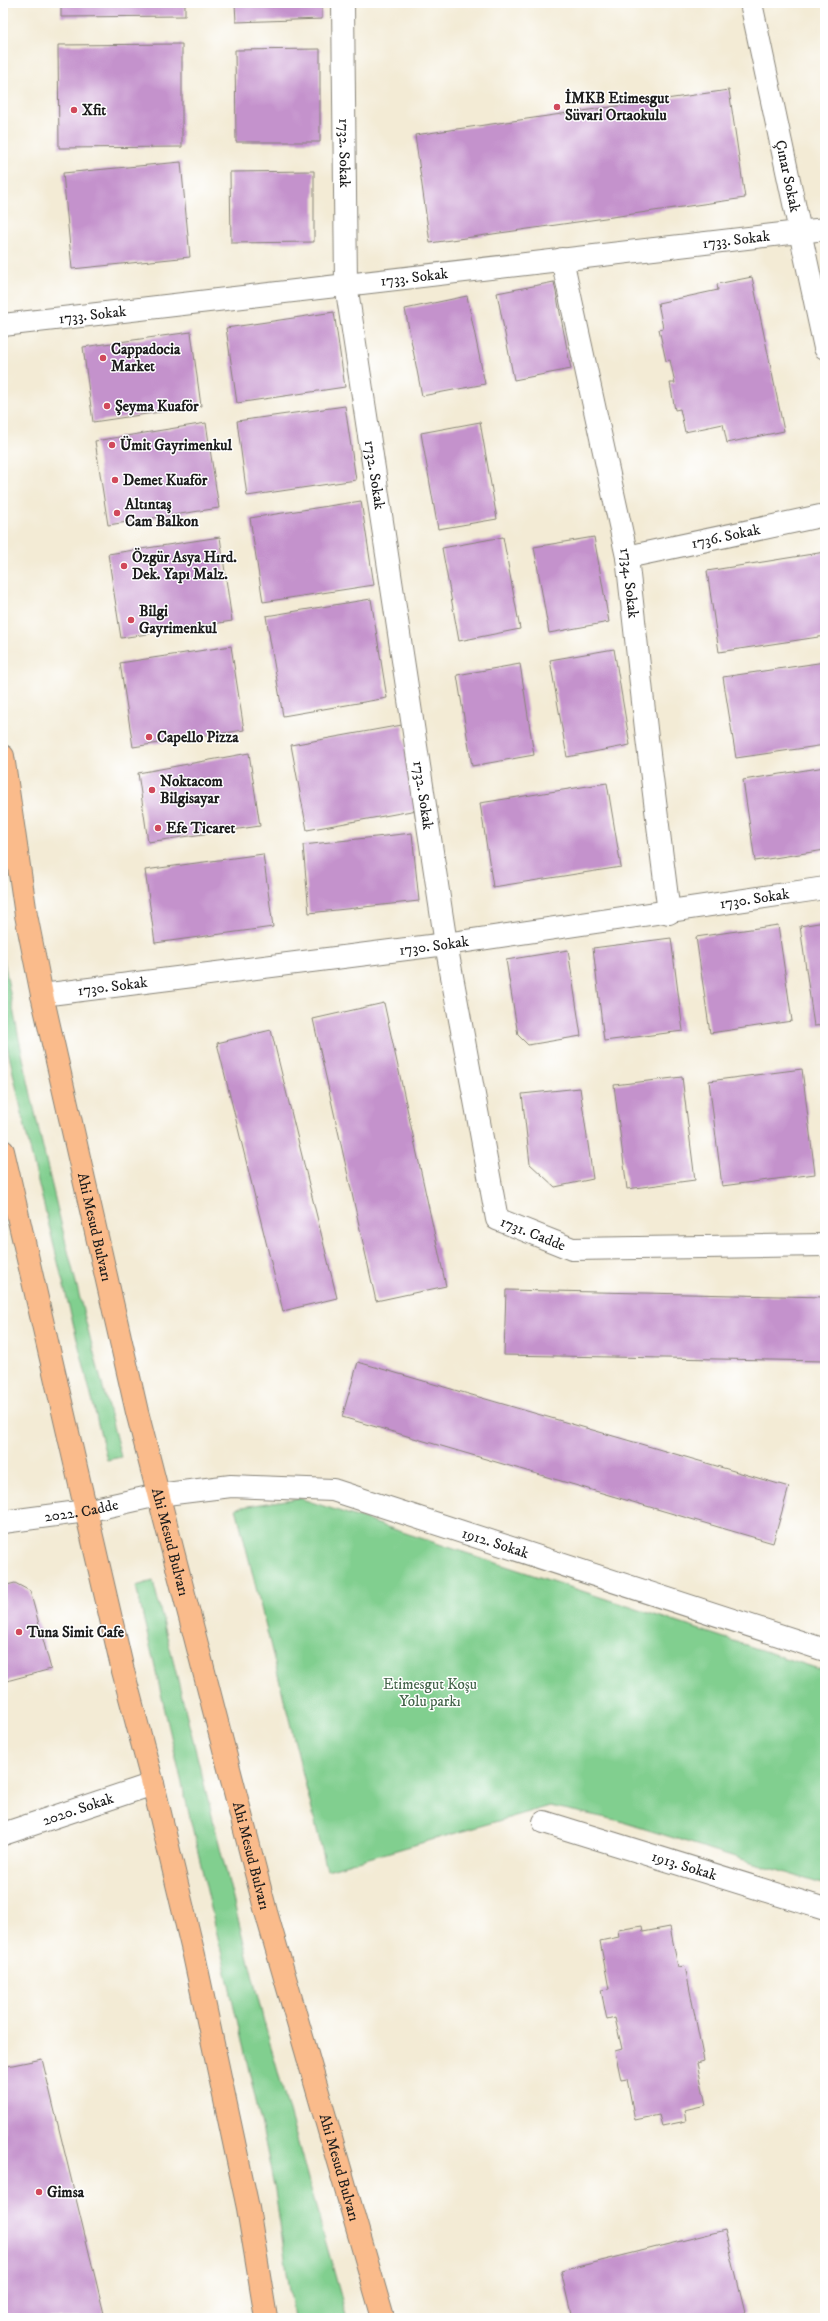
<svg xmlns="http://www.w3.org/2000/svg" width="828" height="2321" viewBox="0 0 828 2321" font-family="'IM FELL DW Pica',serif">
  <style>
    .green { fill: #81cf8f; stroke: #4e7656 }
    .building { fill: #c492cc }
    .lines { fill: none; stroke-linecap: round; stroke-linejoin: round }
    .minor-casing { stroke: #888478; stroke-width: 24 }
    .major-casing { stroke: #888478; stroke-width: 24 }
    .minor { stroke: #fff; stroke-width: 22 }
    .major { stroke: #fabb8b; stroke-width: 22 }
    .poi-dot { fill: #d1495b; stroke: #fff; stroke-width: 1.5 }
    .labels { text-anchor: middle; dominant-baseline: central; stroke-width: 3; stroke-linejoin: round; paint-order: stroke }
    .poi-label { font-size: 15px; font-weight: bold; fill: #1c1c1c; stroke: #fff; text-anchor: start }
    .street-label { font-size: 15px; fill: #1c1c1c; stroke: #fff }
    .park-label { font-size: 15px; fill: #44644a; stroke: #fff }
  </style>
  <rect width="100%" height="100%" fill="#fff"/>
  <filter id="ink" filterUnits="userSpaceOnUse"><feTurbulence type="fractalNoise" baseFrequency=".025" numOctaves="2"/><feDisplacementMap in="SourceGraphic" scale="8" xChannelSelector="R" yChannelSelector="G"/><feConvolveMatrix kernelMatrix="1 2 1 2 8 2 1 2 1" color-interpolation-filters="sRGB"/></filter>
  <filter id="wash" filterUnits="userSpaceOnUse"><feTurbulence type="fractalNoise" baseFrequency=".012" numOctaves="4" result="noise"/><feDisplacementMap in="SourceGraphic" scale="16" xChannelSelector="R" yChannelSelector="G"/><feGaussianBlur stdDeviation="0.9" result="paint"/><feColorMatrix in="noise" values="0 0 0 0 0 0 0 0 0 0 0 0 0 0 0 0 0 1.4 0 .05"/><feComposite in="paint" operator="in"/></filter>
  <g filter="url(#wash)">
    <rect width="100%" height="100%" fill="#f3ebd5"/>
    <!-- green -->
    <g class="green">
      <path d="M 3,955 C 33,1124 78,1291 121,1457 L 107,1460 L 29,1145 L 4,1032 Z"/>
      <polygon points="299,1498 825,1671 825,1885 616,1820 550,1806 327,1870 236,1508"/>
      <polygon points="153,1581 264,2022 347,2318 294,2318 275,2191 262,2127 136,1586"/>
    </g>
    <g id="blocks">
      <!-- building -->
      <g class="building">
        <polygon points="61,3 185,3 185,16 61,17"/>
        <polygon points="235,3 322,3 322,19 236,22"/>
        <polygon points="182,44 182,147 59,148 58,45"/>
        <polygon points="320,49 320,142 236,142 235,50"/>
        <polygon points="729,90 745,198 430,243 415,135"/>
        <polygon points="181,162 190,257 72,269 63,173"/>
        <polygon points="314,171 314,242 231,243 230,172"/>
        <polygon points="752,277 784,431 727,443 723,424 685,432 680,409 675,410 670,383 675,383 670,360 666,361 659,329 663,328 658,303 718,290 717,284"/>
        <polygon points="554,282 571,369 514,380 497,293"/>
        <polygon points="467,296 485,384 422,396 405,309"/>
        <polygon points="334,312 345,387 237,403 226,328"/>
        <polygon points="191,332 201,406 93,422 83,347"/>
        <polygon points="345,406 356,480 247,496 237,421"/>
        <polygon points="480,422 497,519 438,529 421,433"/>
        <polygon points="206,423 219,508 108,525 95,441"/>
        <polygon points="361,501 374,585 263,602 250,518"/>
        <polygon points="220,537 232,621 121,638 108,554"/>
        <polygon points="503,537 520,629 459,641 442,548"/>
        <polygon points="594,537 609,622 549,633 534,547"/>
        <polygon points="825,552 825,636 719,652 707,571"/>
        <polygon points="371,599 387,698 283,716 266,616"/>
        <polygon points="231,646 244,730 133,747 120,663"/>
        <polygon points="614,649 630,745 567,757 550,660"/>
        <polygon points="825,662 825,745 736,758 723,677"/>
        <polygon points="520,664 534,755 472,766 457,675"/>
        <polygon points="402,725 417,810 307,830 291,745"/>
        <polygon points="249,753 260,826 148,842 138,773"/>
        <polygon points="825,767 825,850 755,861 743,780"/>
        <polygon points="607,783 621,867 493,887 480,803"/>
        <polygon points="412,833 419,901 309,913 303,845"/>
        <polygon points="263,854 273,927 155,943 145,870"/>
        <polygon points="825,922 825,1025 814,1026 800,926"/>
        <polygon points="778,925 792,1021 710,1033 696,937"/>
        <polygon points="671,938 683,1031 604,1041 593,948"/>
        <polygon points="568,950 581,1036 528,1045 518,1035 506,960"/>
        <polygon points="384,1003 446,1286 376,1301 313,1019"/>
        <polygon points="271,1030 337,1298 283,1311 217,1043"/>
        <polygon points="802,1069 815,1174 722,1186 709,1081"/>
        <polygon points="682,1077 695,1180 627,1189 614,1085"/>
        <polygon points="580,1088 593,1179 555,1187 530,1164 522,1094"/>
        <polygon points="506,1290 825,1297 825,1361 504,1355"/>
        <polygon points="358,1362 789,1487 773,1543 342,1417"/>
        <polygon points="15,1583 30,1591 51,1669 3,1682 3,1586"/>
        <polygon points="642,1926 643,1932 670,1927 678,1967 685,1966 704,2061 697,2063 706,2105 684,2110 686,2121 662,2126 659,2115 635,2120 627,2079 621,2080 615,2051 622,2049 615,2018 607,2020 601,1990 609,1989 600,1941 619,1937 618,1930"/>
        <polygon points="42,2059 105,2318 3,2318 3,2067"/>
        <polygon points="725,2230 745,2313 723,2318 572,2318 561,2271"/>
      </g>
    </g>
  </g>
  <g filter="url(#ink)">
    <use href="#blocks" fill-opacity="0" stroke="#888478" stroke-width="1"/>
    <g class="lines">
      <defs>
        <g id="minor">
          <path id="s1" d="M 343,3 L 346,284 L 446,944 L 497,1219 L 572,1249 L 825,1245"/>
          <path id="s2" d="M 751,3 L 825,348"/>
          <path id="s3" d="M 562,259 L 627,557 L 647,738 L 669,913"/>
          <path id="s4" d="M 3,325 L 825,229"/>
          <path id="s5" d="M 627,557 L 825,515"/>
          <path id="s6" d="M 42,995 L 446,944 L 825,888"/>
          <path id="s7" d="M 3,1522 L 86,1511 L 158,1495 L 231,1486 L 333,1490 L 825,1650"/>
          <path id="s8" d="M 544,1822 L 825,1909"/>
          <path id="s9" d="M 3,1834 L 153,1784"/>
        </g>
        <g id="major">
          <path id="s10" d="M 3,756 L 26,915 L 42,995 L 137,1412 L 266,1912 L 383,2318"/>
          <polyline points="3,1151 123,1671 153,1784 194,1955 248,2208 266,2318"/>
        </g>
      </defs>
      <!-- minor casing -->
      <use href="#minor" class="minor-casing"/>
      <!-- major casing -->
      <use href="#major" class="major-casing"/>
      <!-- minor -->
      <use href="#minor" class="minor"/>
      <!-- major -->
      <use href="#major" class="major"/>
    </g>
  </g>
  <!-- markers -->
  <g class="poi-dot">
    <circle cx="557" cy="107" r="4"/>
    <circle cx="74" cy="110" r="4"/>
    <circle cx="103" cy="358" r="4"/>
    <circle cx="107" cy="406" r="4"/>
    <circle cx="112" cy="445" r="4"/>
    <circle cx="115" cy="480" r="4"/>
    <circle cx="117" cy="513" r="4"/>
    <circle cx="124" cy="566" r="4"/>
    <circle cx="131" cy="620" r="4"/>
    <circle cx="149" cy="737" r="4"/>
    <circle cx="152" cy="790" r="4"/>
    <circle cx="158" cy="828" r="4"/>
    <circle cx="19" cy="1632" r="4"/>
    <circle cx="39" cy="2192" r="4"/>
  </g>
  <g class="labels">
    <!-- poi labels -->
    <g class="poi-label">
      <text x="565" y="98">İMKB Etimesgut<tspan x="565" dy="17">Süvari Ortaokulu</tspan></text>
      <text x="82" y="110">Xfit</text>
      <text x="111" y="349">Cappadocia<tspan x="111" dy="17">Market</tspan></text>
      <text x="115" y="406">Şeyma Kuaför</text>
      <text x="120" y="445">Ümit Gayrimenkul</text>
      <text x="123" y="480">Demet Kuaför</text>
      <text x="125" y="504">Altıntaş<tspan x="125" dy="17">Cam Balkon</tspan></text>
      <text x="132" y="557">Özgür Asya Hırd.<tspan x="132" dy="17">Dek. Yapı Malz.</tspan></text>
      <text x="139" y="611">Bilgi<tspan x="139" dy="17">Gayrimenkul</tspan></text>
      <text x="157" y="737">Capello Pizza</text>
      <text x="160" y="781">Noktacom<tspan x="160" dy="17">Bilgisayar</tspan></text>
      <text x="166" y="828">Efe Ticaret</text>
      <text x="27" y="1632">Tuna Simit Cafe</text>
      <text x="47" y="2192">Gimsa</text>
    </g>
    <!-- street labels -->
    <g class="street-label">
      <text stroke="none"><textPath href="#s1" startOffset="150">1732. Sokak</textPath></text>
      <text stroke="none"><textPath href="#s2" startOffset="177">Çınar Sokak</textPath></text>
      <text stroke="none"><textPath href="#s4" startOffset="738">1733. Sokak</textPath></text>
      <text stroke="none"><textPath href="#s4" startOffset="414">1733. Sokak</textPath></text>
      <text stroke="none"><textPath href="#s4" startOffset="90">1733. Sokak</textPath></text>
      <text stroke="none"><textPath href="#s1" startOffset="474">1732. Sokak</textPath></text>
      <text stroke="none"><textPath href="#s5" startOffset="101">1736. Sokak</textPath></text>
      <text stroke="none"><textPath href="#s3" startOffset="331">1734. Sokak</textPath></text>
      <text stroke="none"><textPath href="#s1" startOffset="798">1732. Sokak</textPath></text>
      <text stroke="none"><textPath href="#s6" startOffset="719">1730. Sokak</textPath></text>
      <text stroke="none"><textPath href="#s6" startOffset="395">1730. Sokak</textPath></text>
      <text stroke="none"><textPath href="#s6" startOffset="71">1730. Sokak</textPath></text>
      <text stroke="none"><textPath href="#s10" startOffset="480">Ahi Mesud Bulvarı</textPath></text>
      <text stroke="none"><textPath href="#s1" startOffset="1267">1731. Cadde</textPath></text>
      <text stroke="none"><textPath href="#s7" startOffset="79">2022. Cadde</textPath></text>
      <text stroke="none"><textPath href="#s10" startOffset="804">Ahi Mesud Bulvarı</textPath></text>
      <text stroke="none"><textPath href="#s7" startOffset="504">1912. Sokak</textPath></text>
      <text stroke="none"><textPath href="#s9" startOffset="79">2020. Sokak</textPath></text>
      <text stroke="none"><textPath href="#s10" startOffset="1128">Ahi Mesud Bulvarı</textPath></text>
      <text stroke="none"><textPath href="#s8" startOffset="147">1913. Sokak</textPath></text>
      <text stroke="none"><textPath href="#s10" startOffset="1452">Ahi Mesud Bulvarı</textPath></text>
    </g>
    <!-- park labels -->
    <g class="park-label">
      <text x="430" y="1684">Etimesgut Koşu<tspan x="430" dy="17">Yolu parkı</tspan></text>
    </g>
  </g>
  <!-- margin -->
  <rect width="828" height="2321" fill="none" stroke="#fff" stroke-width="16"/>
</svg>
